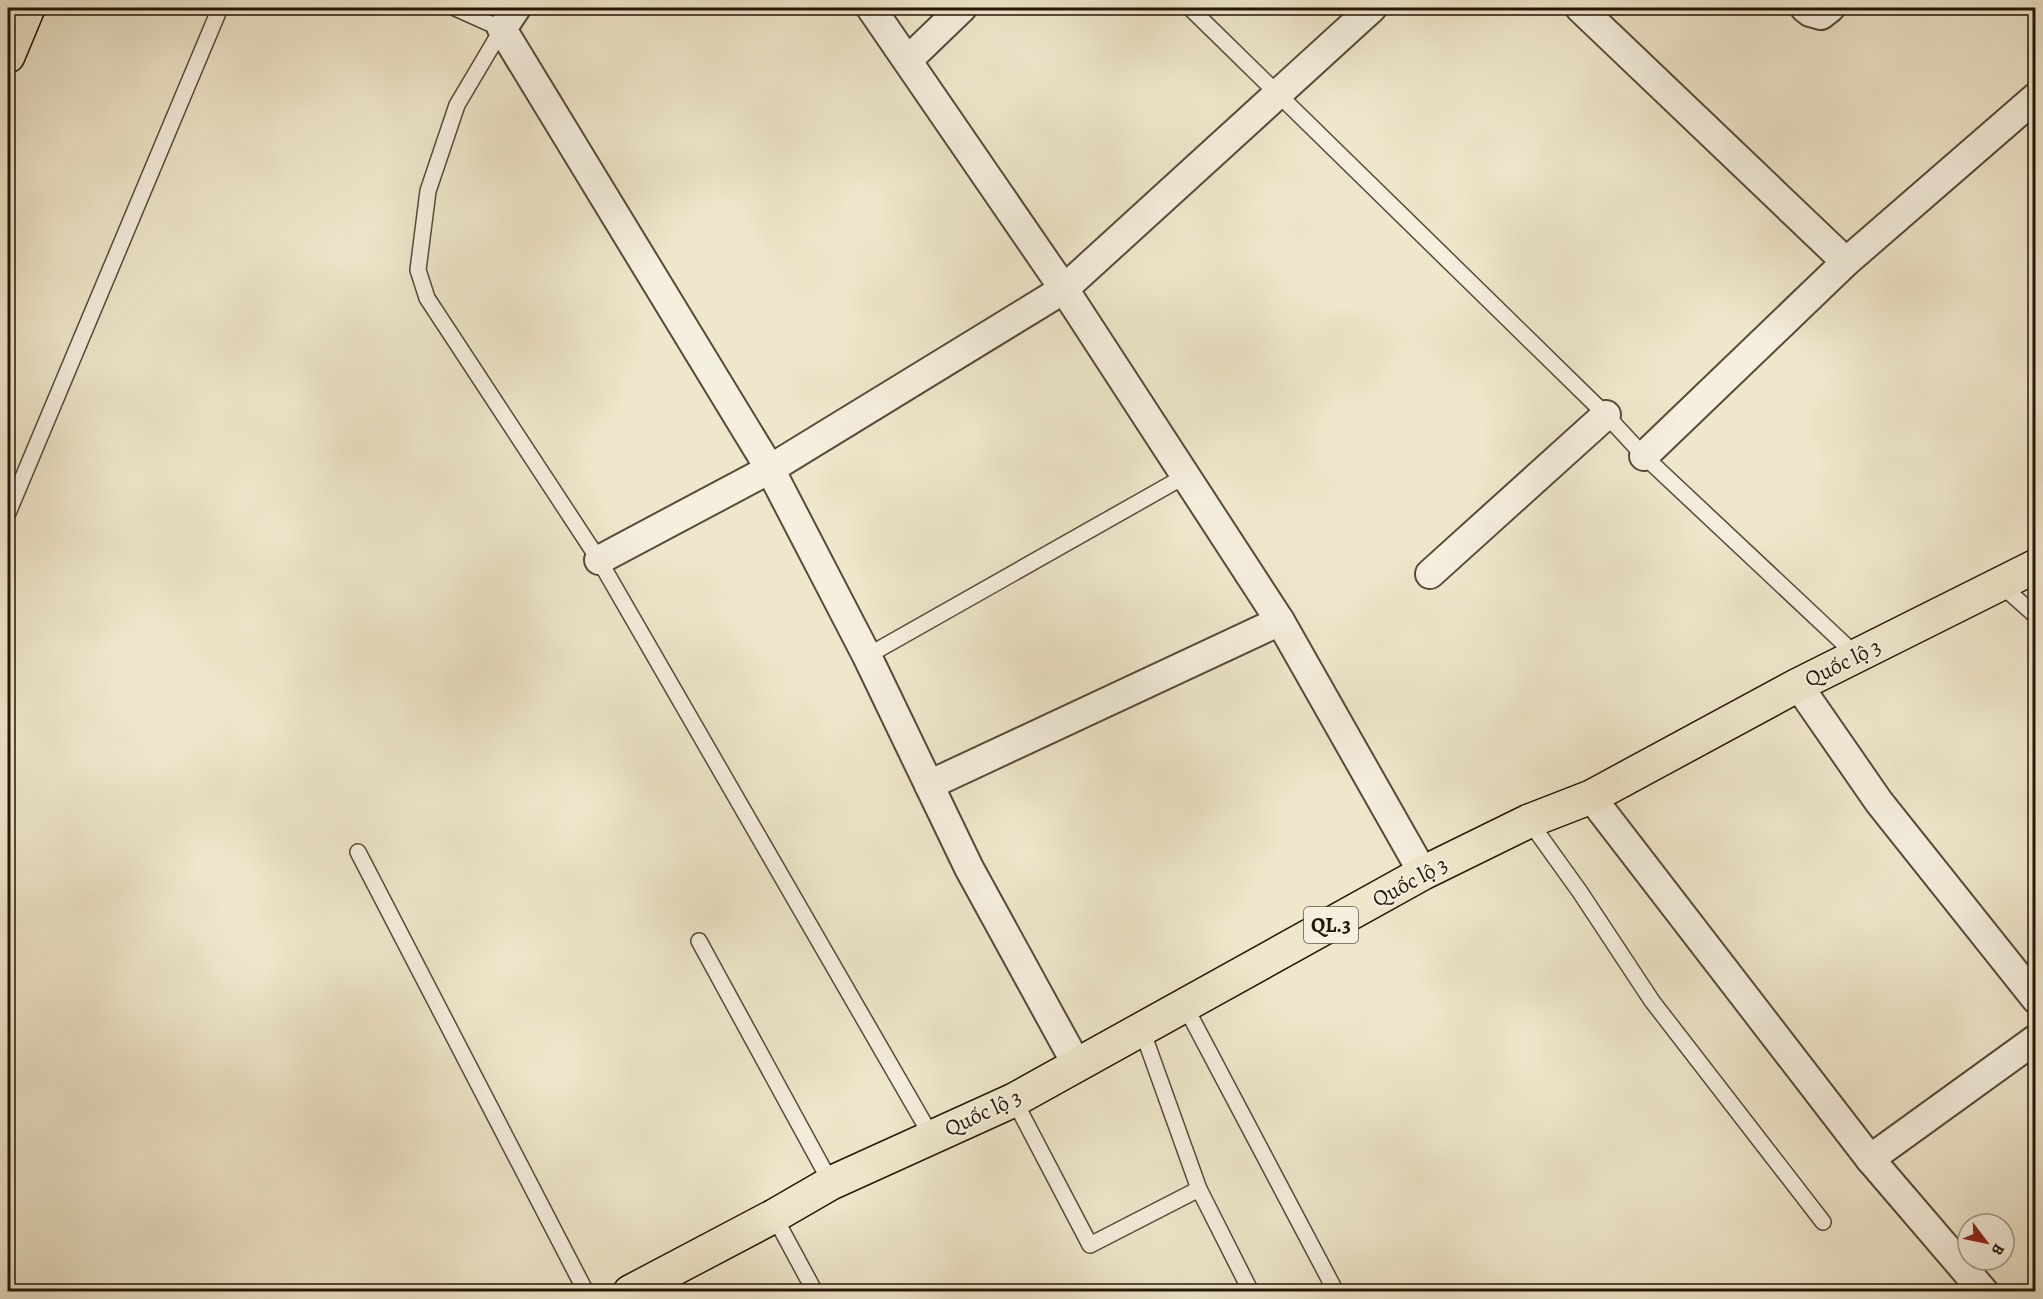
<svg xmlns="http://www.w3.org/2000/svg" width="2043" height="1299" viewBox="0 0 2043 1299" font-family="Alegreya,serif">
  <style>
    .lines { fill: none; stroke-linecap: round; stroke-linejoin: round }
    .service-casing { stroke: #574a38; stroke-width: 18 }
    .minor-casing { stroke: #574a38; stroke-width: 32 }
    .primary-casing { stroke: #241507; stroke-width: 36 }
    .trunk-casing { stroke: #241507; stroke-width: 36 }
    .service { stroke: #f5efde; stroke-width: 15 }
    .minor { stroke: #f5efde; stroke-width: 28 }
    .primary { stroke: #efe7cc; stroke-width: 33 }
    .trunk { stroke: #efe7cc; stroke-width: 33 }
    .labels { text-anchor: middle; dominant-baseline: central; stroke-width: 4.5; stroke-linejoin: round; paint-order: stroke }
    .shield { fill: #f5efde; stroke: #635648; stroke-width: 1.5 }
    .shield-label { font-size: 21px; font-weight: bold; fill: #241507 }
    .street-label { font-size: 22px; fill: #241507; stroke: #f5efde }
  </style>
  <rect width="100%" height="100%" fill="#efe7cc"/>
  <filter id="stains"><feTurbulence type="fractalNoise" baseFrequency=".00333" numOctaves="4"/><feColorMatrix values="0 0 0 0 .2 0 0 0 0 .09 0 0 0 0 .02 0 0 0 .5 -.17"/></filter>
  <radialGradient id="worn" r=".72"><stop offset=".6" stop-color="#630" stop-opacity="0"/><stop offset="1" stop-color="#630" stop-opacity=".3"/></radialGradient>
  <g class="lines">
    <defs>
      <g id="service">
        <polyline points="455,8 502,29 457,105 428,191 418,270 427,298 599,560 932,1137"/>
        <polyline points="1190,8 1606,415 1644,456 1857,656"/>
        <polyline points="8,513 220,8"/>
        <polyline points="2001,585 2036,616"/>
        <polyline points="867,656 1185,476"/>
        <polyline points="1529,821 1580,892 1652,1001 1823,1222"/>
        <polyline points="358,852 586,1292"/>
        <polyline points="699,941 831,1183"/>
        <polyline points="1185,1006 1336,1292"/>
        <polyline points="1142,1030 1199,1189"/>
        <polyline points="1014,1100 1090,1245 1199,1189 1251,1292"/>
        <polyline points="774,1216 815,1292"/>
      </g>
      <g id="minor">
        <polyline points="516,8 502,29 770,469 867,656 969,868 1077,1065"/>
        <polyline points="871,8 1064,289 1280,621 1423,873"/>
        <polyline points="1580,8 1846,262"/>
        <polyline points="1805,8 1810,12 1821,15 1830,8"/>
        <polyline points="908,60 962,8"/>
        <polyline points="1644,456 1846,262 2036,97"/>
        <polyline points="599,560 770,469 1064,289 1372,8"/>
        <polyline points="1430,574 1606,415"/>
        <polyline points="1798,685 1879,802 2036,999"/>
        <polyline points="929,785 1280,621"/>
        <polyline points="1591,797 1870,1159 1984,1292"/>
        <polyline points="1870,1159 2036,1039"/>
      </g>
      <polyline id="primary" points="8,56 28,8"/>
      <polyline id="trunk" points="630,1292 774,1216 831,1183 1014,1100 1423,873 1529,821 1591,797 1798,685 2036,566"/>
    </defs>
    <!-- service casing -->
    <use href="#service" class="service-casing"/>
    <!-- minor casing -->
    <use href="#minor" class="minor-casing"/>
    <!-- primary casing -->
    <use href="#primary" class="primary-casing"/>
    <!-- trunk casing -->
    <use href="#trunk" class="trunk-casing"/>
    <!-- service -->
    <use href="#service" class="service"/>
    <!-- minor -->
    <use href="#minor" class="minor"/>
    <!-- primary -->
    <use href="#primary" class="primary"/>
    <!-- trunk -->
    <use href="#trunk" class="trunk"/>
  </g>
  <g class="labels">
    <!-- shield labels -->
    <rect class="shield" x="1304" y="907" width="54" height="36" rx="4.5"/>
    <g class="shield-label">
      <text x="1331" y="925">QL.3</text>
    </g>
    <!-- street labels -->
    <g class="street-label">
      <text transform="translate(1843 663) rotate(-26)">Quốc lộ 3</text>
      <text transform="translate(1410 882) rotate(-28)">Quốc lộ 3</text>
      <text transform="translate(983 1113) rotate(-25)">Quốc lộ 3</text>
    </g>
  </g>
  <!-- margin -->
  <rect width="2043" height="1299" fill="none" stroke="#efe7cc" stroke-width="30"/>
  <rect x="9" y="9" width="2025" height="1281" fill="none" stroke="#241507" stroke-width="3"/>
  <rect x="15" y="15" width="2013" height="1269" fill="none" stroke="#241507" stroke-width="1.5"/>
  <!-- north arrow -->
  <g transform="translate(1986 1242) rotate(122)"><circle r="28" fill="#f5efde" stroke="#a19888" stroke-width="1.5"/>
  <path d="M0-4.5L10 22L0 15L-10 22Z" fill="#8f2418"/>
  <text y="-9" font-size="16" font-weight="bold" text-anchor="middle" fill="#241507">B</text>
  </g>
  <rect width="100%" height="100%" filter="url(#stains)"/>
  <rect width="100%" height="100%" fill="url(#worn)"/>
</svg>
